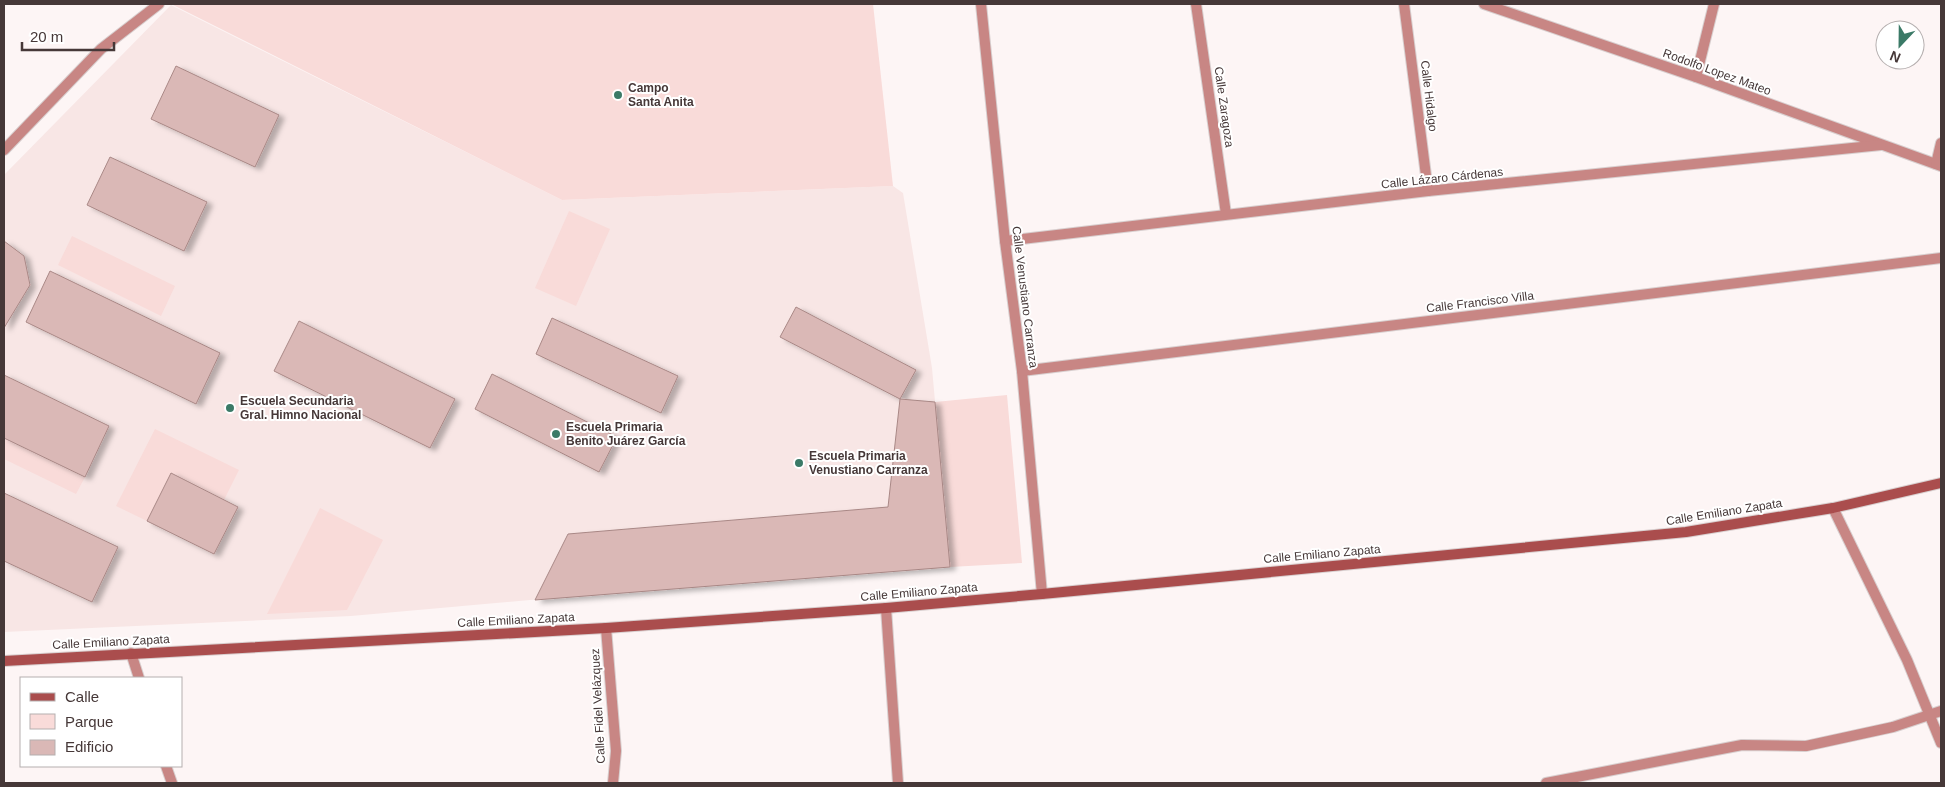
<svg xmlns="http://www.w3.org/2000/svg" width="1945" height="787" viewBox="0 0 1945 787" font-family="Arial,sans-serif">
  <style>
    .built { fill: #f8e6e5 }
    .green { fill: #f9dbd9 }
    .building { fill: #dab8b6; stroke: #a98886; filter: url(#shadow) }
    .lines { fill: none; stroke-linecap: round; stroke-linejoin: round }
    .minor-casing { stroke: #d8cfcf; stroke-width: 12 }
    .secondary-casing { stroke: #d8cfcf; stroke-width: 12 }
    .minor { stroke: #c88684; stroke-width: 10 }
    .secondary { stroke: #aa4d4d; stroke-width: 10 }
    .poi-dot { fill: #3b7a67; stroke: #fff; stroke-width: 2 }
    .labels { text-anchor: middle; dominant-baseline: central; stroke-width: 4; stroke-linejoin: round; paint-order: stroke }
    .street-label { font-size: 12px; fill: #463838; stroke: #fff }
    .poi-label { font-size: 12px; font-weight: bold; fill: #463838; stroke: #fff; text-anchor: start }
  </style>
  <defs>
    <filter id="shadow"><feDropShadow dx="5.5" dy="3" stdDeviation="2.5" flood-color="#0004"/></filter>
  </defs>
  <rect width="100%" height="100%" fill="#fdf5f5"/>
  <!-- built -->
  <polygon class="built" points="171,5 562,200 893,186 903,193 932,368 950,567 530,600 351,616 4,632 4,175"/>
  <!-- green -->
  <g class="green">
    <polygon points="171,4 873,4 893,186 562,200"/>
    <polygon points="569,211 610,229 576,306 535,288"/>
    <polygon points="72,236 175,286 161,316 58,265"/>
    <polygon points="1007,395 1022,563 950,567 935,402"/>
    <polygon points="155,429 239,470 224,500 171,473 147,521 116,506"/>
    <polygon points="4,438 85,477 76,494 4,459"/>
    <polygon points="320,508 383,540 347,610 267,614"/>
  </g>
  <!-- building -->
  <g class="building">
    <polygon points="176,66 279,115 255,167 151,119"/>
    <polygon points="110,157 207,202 184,251 87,205"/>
    <polygon points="4,241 24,256 30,285 4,328"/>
    <polygon points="50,271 220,353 196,404 26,322"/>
    <polygon points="796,307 916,370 900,399 780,337"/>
    <polygon points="552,318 678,376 661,413 536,354"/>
    <polygon points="299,321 455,399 430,448 274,371"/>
    <polygon points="492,374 617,437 599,472 475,409"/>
    <polygon points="4,375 109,426 85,477 4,438"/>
    <polygon points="900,399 935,402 950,567 535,600 568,534 888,507"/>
    <polygon points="171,473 238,507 214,554 147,521"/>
    <polygon points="4,493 118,547 92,602 4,561"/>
  </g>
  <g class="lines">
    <defs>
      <g id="minor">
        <polyline points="981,4 1005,241 1022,371 1042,594"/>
        <polyline points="1196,4 1226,214"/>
        <polyline points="1404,4 1428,191"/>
        <polyline points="1484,4 1696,77 1941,166"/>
        <polyline points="1696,77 1714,4"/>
        <polyline points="4,150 101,49 159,4"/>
        <polyline points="1936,164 1941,143"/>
        <polyline points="1005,241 1428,191 1881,145"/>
        <polyline points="1022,371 1941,258"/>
        <polyline points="1833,508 1907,660 1941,743"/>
        <polyline points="886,608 898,783"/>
        <polyline points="606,628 616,751 613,783"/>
        <polyline points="131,653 139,678"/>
        <polyline points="166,766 172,783"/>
        <polyline points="1546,783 1742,745 1806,746 1893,727 1941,711"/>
      </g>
      <polyline id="secondary" points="4,661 606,628 886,608 1042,594 1686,532 1833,508 1941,483"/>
    </defs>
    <!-- minor casing -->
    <use href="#minor" class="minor-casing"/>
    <!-- secondary casing -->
    <use href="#secondary" class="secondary-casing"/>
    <!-- minor -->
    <use href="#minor" class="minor"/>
    <!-- secondary -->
    <use href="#secondary" class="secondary"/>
  </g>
  <!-- markers -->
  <g class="poi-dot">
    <circle cx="618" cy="95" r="5"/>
    <circle cx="230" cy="408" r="5"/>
    <circle cx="556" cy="434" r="5"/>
    <circle cx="799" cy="463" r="5"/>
  </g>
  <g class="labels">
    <!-- street labels -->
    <g class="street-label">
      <text transform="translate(1717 72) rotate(20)">Rodolfo Lopez Mateo</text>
      <text transform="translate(1429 96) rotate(83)">Calle Hidalgo</text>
      <text transform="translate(1224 107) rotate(82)">Calle Zaragoza</text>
      <text transform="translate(1442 178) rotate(-6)">Calle Lázaro Cárdenas</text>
      <text transform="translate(1025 297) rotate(83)">Calle Venustiano Carranza</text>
      <text transform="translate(1480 302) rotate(-7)">Calle Francisco Villa</text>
      <text transform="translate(1724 512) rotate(-9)">Calle Emiliano Zapata</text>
      <text transform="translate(1322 554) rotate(-5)">Calle Emiliano Zapata</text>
      <text transform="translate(919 592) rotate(-5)">Calle Emiliano Zapata</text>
      <text transform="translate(516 620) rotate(-3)">Calle Emiliano Zapata</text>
      <text transform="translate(111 642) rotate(-3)">Calle Emiliano Zapata</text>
      <text transform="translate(598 706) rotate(-93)">Calle Fidel Velázquez</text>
    </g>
    <!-- poi labels -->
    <g class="poi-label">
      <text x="628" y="88">Campo<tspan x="628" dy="14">Santa Anita</tspan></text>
      <text x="240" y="401">Escuela Secundaria<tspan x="240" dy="14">Gral. Himno Nacional</tspan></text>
      <text x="566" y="427">Escuela Primaria<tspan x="566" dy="14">Benito Juárez García</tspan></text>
      <text x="809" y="456">Escuela Primaria<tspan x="809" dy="14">Venustiano Carranza</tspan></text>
    </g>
  </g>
  <!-- border -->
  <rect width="1945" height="787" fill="none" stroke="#463838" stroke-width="10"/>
  <!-- legend -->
  <rect x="20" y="677" width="162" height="90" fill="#ffffff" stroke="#b5afaf"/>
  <rect x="30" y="693" width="25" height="8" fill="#aa4d4d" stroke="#b5afaf"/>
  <text x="65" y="702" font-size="15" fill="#463838">Calle</text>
  <rect x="30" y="714" width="25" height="15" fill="#f9dbd9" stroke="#b5afaf"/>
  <text x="65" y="727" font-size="15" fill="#463838">Parque</text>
  <rect x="30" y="740" width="25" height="15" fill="#dab8b6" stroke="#b5afaf"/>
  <text x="65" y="752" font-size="15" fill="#463838">Edificio</text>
  <!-- north arrow -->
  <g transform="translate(1900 45) rotate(202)"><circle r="24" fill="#ffffff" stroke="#b5afaf"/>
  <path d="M0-4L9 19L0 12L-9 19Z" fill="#3b7a67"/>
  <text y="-8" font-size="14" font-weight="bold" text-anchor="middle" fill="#463838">N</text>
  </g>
  <!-- scale -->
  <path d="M22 42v8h92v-8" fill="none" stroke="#463838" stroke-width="2.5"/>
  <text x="30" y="42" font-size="15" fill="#463838" stroke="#ffffff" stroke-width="4" paint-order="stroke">20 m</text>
</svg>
